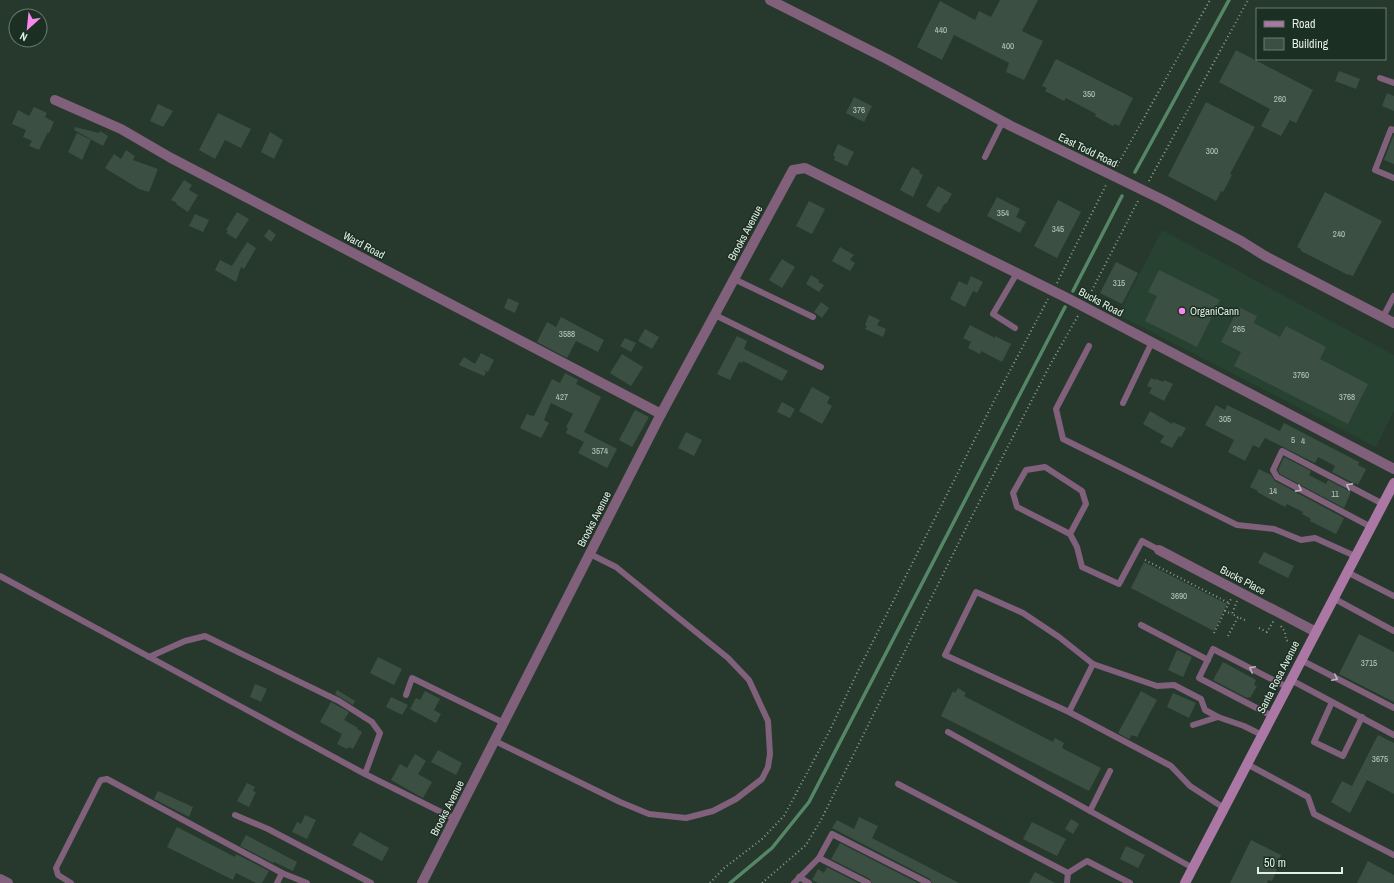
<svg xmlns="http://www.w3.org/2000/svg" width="1394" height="883" viewBox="0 0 1394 883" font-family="'Archivo Narrow',sans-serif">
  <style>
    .built { fill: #274231 }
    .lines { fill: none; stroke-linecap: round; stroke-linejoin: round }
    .stream { stroke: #568668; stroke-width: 3.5 }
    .building { fill: #3b5042 }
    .path { stroke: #8d9d92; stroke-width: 2; stroke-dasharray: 1 3; stroke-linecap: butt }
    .lane { stroke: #81607c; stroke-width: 6 }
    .street { stroke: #81607c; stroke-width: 10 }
    .secondary { stroke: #ab77a4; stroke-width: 10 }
    .oneway { stroke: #bbb5bc }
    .poi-dot { fill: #f888eb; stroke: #1c2f23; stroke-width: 1.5 }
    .labels { text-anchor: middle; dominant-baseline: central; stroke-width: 3; stroke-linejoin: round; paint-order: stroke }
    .number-label { font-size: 9px; fill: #b8c6bd }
    .street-label { font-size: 11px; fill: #e2eee6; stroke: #1c2f23 }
    .poi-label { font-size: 11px; fill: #e2eee6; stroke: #1c2f23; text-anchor: start }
  </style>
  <rect width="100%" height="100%" fill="#26392c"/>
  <!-- built -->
  <polygon class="built" points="1162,230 1394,355 1394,411 1376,447 1118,315"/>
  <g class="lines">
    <!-- stream -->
    <g class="stream">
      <polyline points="1135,172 1229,0"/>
      <polyline points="1073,291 1122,196"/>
      <polyline points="730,883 772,848 809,802 1065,307"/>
    </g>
  </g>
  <!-- building -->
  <g class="building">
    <polygon points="1000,0 1038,0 1022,31 1043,41 1024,80 1006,72 1009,63 954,35 942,60 917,47 940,1 975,20 979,11 991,17"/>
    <polygon points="1236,50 1313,90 1296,123 1290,120 1281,136 1261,126 1270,109 1219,82"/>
    <polygon points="1056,59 1133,98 1119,126 1115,124 1113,126 1095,116 1096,114 1066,98 1064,101 1045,91 1047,88 1042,86"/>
    <polygon points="1339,71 1360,79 1356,89 1335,81"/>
    <polygon points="1387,93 1394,96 1394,111 1382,106"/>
    <polygon points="854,97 872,106 864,122 846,113"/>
    <polygon points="1206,102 1255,127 1230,174 1232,175 1223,192 1221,191 1216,201 1168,176"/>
    <polygon points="158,104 173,111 163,127 150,121"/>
    <polygon points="34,107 47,113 45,117 54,122 49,133 48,132 39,150 29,146 32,141 23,137 26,130 12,124 18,110 29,116"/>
    <polygon points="218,113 251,129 241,148 225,140 215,159 199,150"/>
    <polygon points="75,127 99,133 100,131 108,136 103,146 74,130"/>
    <polygon points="270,132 283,140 274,159 261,152"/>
    <polygon points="77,133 91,140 82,160 68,152"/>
    <polygon points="1394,134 1394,164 1384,160"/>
    <polygon points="838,144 854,152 847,166 834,160 835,157 833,155"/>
    <polygon points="126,150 135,156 133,160 158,169 149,192 139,189 105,168 114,154 121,159"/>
    <polygon points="912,167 920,171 919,173 923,175 913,197 900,190"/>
    <polygon points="184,180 192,185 189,190 198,195 188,212 176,204 177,203 171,200"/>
    <polygon points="938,186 952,194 946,204 945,203 939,213 926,206"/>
    <polygon points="1325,192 1382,221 1353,276 1348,274 1348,275 1301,251 1301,249 1297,247"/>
    <polygon points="997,197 1020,209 1016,217 1026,222 1020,233 987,216"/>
    <polygon points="1058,200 1081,212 1057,258 1034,246"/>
    <polygon points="809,201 825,209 812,234 796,226"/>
    <polygon points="237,212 249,219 236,239 226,233 228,231 226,230"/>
    <polygon points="195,214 209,220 203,232 189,226"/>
    <polygon points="269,229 276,235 271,242 264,236"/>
    <polygon points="247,242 256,248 244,269 241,267 236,282 215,270 220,260 232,266"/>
    <polygon points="840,247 854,255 850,260 855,263 850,271 832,261"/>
    <polygon points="782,259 795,267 782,288 769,280"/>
    <polygon points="1116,262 1138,273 1122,304 1100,293"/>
    <polygon points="1159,270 1220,300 1197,347 1145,321 1157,296 1148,292"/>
    <polygon points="811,275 819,280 818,282 824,285 819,292 806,284"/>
    <polygon points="971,276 983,282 977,293 973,291 965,307 950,299 959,281 967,285"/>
    <polygon points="508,298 519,303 515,313 504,308"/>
    <polygon points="821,302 829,308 822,318 814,312"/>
    <polygon points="1239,307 1257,316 1254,323 1280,337 1286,326 1326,347 1320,359 1368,384 1348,424 1234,366 1241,352 1221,342"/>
    <polygon points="869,315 880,320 877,325 886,329 883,337 865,329 867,326 865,325"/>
    <polygon points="561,317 604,340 598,352 576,341 567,358 537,342 547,322 556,327"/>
    <polygon points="970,325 995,338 995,336 1011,344 1002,362 981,351 980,354 968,348 971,342 963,338"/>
    <polygon points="645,329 659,337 652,349 638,341"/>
    <polygon points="737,336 747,341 744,349 788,371 782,381 743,361 742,363 739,362 730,380 717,374"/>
    <polygon points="625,338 636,343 631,352 620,346"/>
    <polygon points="481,353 494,360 488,372 482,369 486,372 484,376 459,365 464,357 475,364"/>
    <polygon points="622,354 643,367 631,386 610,373"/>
    <polygon points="565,373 578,380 576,384 601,397 584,432 617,449 607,468 578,453 584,442 566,433 568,428 566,427 573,414 551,403 544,420 549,423 541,438 520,428 527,414 532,416 532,415 534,416 552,379 560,383"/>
    <polygon points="1151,378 1155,380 1156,379 1163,382 1164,380 1173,384 1164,401 1149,393 1152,388 1147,386"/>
    <polygon points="812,387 830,397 827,403 832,406 822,424 799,411"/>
    <polygon points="782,402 795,409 790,418 777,412"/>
    <polygon points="1216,405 1225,410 1227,405 1280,431 1284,423 1359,462 1358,465 1366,469 1358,485 1356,483 1355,484 1332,472 1335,466 1318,457 1315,463 1265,438 1259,448 1253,445 1245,461 1228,452 1234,440 1205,425"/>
    <polygon points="635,410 649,417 632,447 619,440"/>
    <polygon points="1150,411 1172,424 1173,422 1186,428 1181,437 1179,436 1172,448 1160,442 1164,436 1143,424"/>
    <polygon points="686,432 702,440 694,456 678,448"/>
    <polygon points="1284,457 1311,471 1309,475 1326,484 1328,480 1351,492 1344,508 1280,474 1278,470"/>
    <polygon points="1259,469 1271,475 1275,481 1344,518 1336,534 1310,521 1311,519 1302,514 1303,512 1287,504 1285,507 1257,492 1258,491 1250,487"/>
    <polygon points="1264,552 1294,566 1288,578 1258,563"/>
    <polygon points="1144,562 1227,604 1214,631 1131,588"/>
    <polygon points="1359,634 1394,652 1394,702 1339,674"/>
    <polygon points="1177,650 1192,657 1183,677 1168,670"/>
    <polygon points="378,657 402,669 394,685 370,673"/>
    <polygon points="1223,662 1256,680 1254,685 1257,686 1250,698 1248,697 1247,698 1213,680"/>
    <polygon points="255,684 267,689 261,702 250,697"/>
    <polygon points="958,688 966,693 964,696 1053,742 1055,738 1064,743 1062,748 1101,768 1089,791 941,716 953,691 955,693"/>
    <polygon points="337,690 355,701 353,705 335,694"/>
    <polygon points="425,691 440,699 434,710 441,714 436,723 410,709 416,698 420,700"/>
    <polygon points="1141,691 1157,700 1137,737 1132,735 1129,739 1118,733"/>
    <polygon points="1173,693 1196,703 1189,718 1167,707"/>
    <polygon points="391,697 408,705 402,715 386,707"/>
    <polygon points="331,702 349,712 344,720 358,728 357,729 362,732 353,749 349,747 347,749 337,744 342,734 320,722"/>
    <polygon points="1378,735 1394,743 1394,794 1367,780 1350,813 1331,802 1342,781 1352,786"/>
    <polygon points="438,750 462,763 456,775 431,762"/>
    <polygon points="415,754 426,761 418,774 432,782 423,798 391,780 400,764 407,768"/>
    <polygon points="247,783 255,787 253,791 256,792 249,807 237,801"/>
    <polygon points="158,791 193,807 189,817 154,799"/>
    <polygon points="305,815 316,820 307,839 292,832 297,822 301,824"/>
    <polygon points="859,817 878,826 872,838 959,883 932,883 930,879 832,828 837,820 854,829"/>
    <polygon points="1071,819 1079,824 1073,834 1065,829"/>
    <polygon points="1032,822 1066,839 1057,856 1023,839"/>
    <polygon points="177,827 235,857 236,854 269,871 262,883 256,883 236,873 233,880 167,847"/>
    <polygon points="360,832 389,848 382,861 352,845"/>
    <polygon points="246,835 297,862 293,871 274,862 273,863 240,846"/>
    <polygon points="1251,840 1281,855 1275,868 1277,870 1272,881 1268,880 1267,883 1230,883"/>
    <polygon points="840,843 918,883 872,883 870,879 831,859"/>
    <polygon points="1126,846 1145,855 1138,868 1120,859"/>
    <polygon points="1368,861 1394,875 1394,883 1357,883"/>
    <polygon points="827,867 858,883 818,883 812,880 818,869 824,873"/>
    <polygon points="1035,872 1055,883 1029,883"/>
  </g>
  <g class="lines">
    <!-- path -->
    <g class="path">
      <polyline points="1117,166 1210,0"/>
      <polyline points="1149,181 1248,0"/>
      <polyline points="1057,283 1107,183"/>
      <polyline points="1088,298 1139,199"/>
      <polyline points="1145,560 1229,603"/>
      <polyline points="1237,601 1232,614 1238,617"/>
      <polyline points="1225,611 1231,599"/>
      <polyline points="1281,626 1285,632 1286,640 1288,641"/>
      <polyline points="1259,628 1267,632 1274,620"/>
      <polyline points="1214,633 1225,611 1232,614"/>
      <polyline points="1228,636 1238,617 1247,621"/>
      <polyline points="710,883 723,869 762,839 784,816 830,730 857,673 996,397 1048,299"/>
      <polyline points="762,883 806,845 821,820 970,520 1050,365 1079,314"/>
    </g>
    <!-- lane -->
    <g class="lane">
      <polyline points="1380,78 1394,83"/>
      <polyline points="1394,130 1391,129 1375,170 1394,178"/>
      <polyline points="985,157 1003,121"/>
      <polyline points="734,279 813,317"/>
      <polyline points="715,315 821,367"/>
      <polyline points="1383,317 1394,296"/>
      <polyline points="1015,328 993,314 1017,273"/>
      <polyline points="1089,346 1056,409 1063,439 1237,525 1274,529 1301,540 1315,538 1355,556"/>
      <polyline points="1123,403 1152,342"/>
      <polyline points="1371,527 1277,477 1273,470 1282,451 1383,504"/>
      <polyline points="1070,534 1086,504 1082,491 1045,467 1026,470 1013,493 1017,507 1070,534 1077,547 1082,567 1119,584 1142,541 1159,550"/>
      <polyline points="1347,572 1394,596"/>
      <polyline points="0,576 365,774 455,819"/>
      <polyline points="1333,598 1394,631"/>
      <polyline points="1141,625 1208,660"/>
      <polyline points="149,657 185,641 205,636 339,701 372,722 380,733 365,774"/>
      <polyline points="1301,660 1394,708"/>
      <polyline points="1093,664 1157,686 1174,685 1201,699 1205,710 1218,717 1244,726 1262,735"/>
      <polyline points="1291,680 1394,735"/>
      <polyline points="406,695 412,678 504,723"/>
      <polyline points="1332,702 1314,742 1343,756 1362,717"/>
      <polyline points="1069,712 1093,664 1059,637 1023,613 976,592 945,655 1069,712 1171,766 1190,786 1224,808"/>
      <polyline points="1272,716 1199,678 1213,649 1287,687"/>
      <polyline points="1193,725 1218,717"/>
      <polyline points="948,732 1090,811"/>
      <polyline points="495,741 620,802 649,814 686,818 713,811 736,799 762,779 768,767 770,754 768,721 749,680 728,658 616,567 590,554"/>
      <polyline points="1247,764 1308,797 1314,814 1394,855"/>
      <polyline points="1110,771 1090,811 1193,868"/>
      <polyline points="898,784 1068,873 1087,861 1130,883"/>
      <polyline points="235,815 268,829 371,883"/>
      <polyline points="819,858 868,883"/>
      <polyline points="799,877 809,883"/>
      <polyline points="71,883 58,875 56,868 99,783 101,780 107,779 282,873 307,883"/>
      <polyline points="277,883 282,873"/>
      <polyline points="794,883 819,858 832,834 928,883"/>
      <polyline points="1067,883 1068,873"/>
    </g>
    <!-- street -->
    <g class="street">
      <polyline points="770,0 887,59 1011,126 1163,200 1241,241 1265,256 1394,323"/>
      <polyline points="55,100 121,129 171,158 661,414"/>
      <polyline points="1159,550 1316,632"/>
      <polyline points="0,879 8,883"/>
      <polyline points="422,883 661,414 793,170 805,168 1067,298 1394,469"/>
    </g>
    <!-- secondary -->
    <polyline class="secondary" points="1185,883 1394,483"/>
  </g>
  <!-- one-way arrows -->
  <defs><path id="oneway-chevron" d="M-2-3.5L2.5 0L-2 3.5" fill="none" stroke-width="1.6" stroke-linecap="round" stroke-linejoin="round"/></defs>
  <g class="oneway">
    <use href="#oneway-chevron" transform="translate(1349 486) rotate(-152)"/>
    <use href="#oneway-chevron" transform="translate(1299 489) rotate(28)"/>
    <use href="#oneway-chevron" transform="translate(1252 669) rotate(-153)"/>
    <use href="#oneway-chevron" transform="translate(1335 678) rotate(27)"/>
  </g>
  <!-- markers -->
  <circle class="poi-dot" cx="1182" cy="311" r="4"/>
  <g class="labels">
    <!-- number labels -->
    <g class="number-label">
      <text x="941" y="30">440</text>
      <text x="1008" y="46">400</text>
      <text x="1089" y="94">350</text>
      <text x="1280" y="99">260</text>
      <text x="859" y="110">376</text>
      <text x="1212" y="151">300</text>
      <text x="1003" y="213">354</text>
      <text x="1058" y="229">345</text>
      <text x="1339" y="234">240</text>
      <text x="1119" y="283">315</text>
      <text x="1239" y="329">265</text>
      <text x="567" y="334">3588</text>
      <text x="1301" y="375">3760</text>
      <text x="562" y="397">427</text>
      <text x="1347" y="397">3768</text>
      <text x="1225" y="419">305</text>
      <text x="1293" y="440">5</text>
      <text x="1303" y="441">4</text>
      <text x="600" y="451">3574</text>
      <text x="1273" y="491">14</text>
      <text x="1335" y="494">11</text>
      <text x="1179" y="596">3690</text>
      <text x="1369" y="663">3715</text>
      <text x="1380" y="759">3675</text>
    </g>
    <!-- street labels -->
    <g class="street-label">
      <text transform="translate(1088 150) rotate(26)">East Todd Road</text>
      <text transform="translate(745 233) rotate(-62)">Brooks Avenue</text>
      <text transform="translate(364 245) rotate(28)">Ward Road</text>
      <text transform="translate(1101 302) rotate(28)">Bucks Road</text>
      <text transform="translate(594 519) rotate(-63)">Brooks Avenue</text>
      <text transform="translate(1243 580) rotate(28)">Bucks Place</text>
      <text transform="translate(1278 677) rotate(-63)">Santa Rosa Avenue</text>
      <text transform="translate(447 808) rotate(-63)">Brooks Avenue</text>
    </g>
    <!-- poi labels -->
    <g class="poi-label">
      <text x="1190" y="311">OrganiCann</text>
    </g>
  </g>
  <!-- legend -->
  <rect x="1256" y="8" width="130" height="52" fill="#1c2f23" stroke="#6b7b71"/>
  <rect x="1264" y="21" width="20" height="6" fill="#ab77a4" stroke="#6b7b71"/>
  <text x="1292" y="28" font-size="12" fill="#e2eee6">Road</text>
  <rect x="1264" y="38" width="20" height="12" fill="#3b5042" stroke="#6b7b71"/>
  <text x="1292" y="48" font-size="12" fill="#e2eee6">Building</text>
  <!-- north arrow -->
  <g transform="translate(28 28) rotate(207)"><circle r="19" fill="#1c2f23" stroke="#6b7b71"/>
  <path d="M0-3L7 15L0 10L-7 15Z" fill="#f888eb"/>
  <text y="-6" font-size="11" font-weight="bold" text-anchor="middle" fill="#e2eee6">N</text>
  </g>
  <!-- scale -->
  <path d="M1258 867v6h84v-6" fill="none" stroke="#e2eee6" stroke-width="2"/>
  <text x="1264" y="867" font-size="12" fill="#e2eee6" stroke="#1c2f23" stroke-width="3" paint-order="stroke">50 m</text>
</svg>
